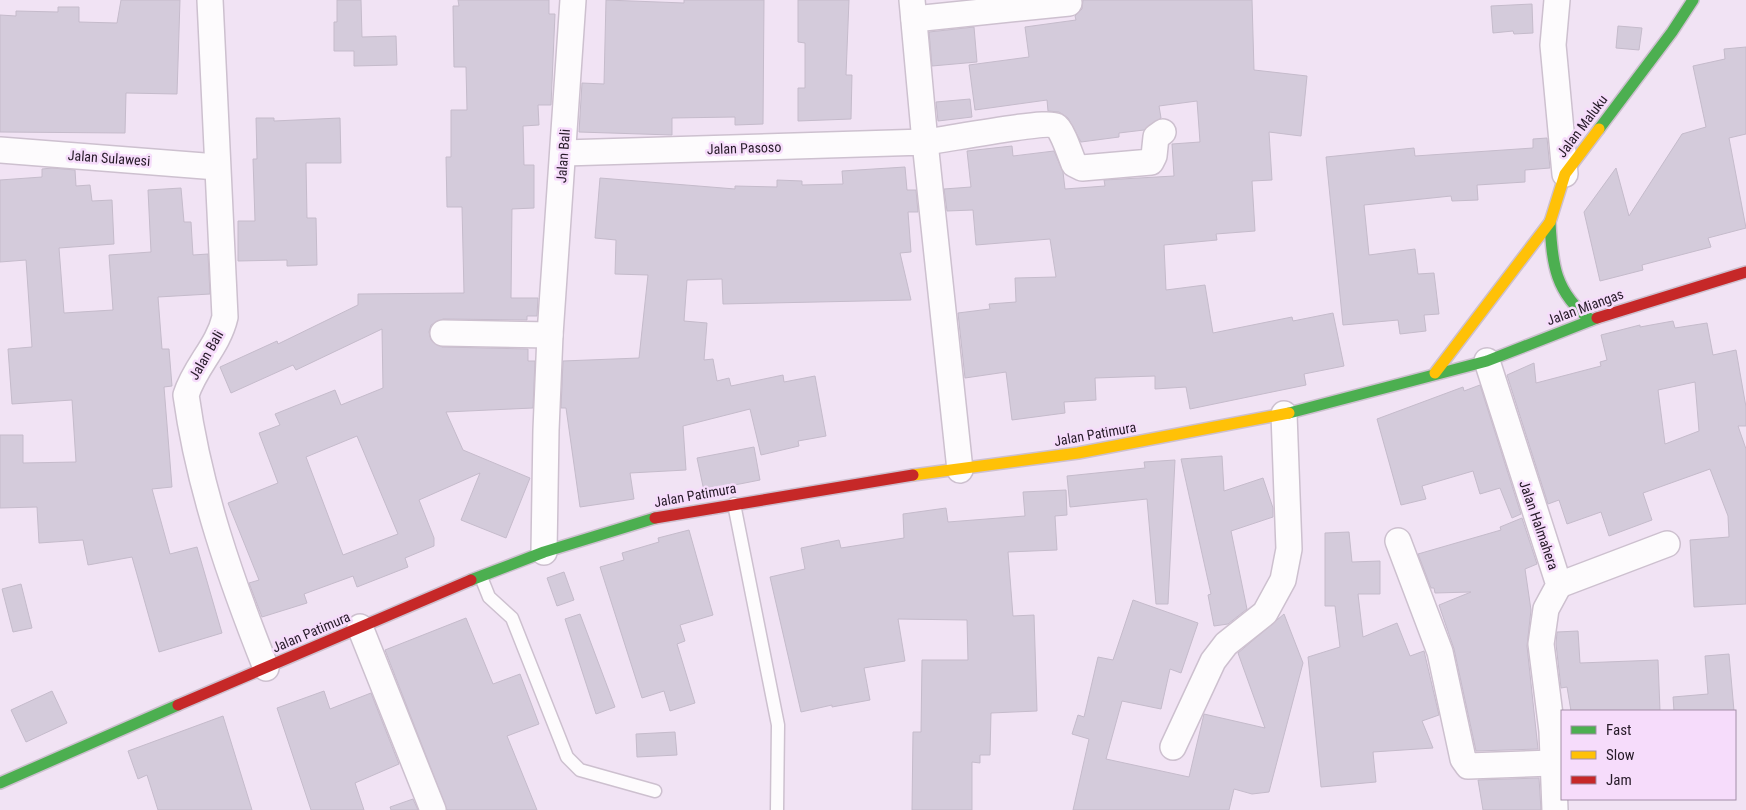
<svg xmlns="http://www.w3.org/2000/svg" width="1746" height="810" viewBox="0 0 1746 810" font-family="'Roboto Condensed',sans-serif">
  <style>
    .building { fill: #d4cbdb; stroke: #c5bbcb; fill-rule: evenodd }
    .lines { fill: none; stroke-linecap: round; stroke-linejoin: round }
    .lane-casing { stroke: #cdc0cf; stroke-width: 15 }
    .street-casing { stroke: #cdc0cf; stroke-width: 28 }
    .fast-casing { stroke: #cdc0cf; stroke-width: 14 }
    .slow-casing { stroke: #cdc0cf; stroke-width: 14 }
    .jam-casing { stroke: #cdc0cf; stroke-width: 14 }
    .lane { stroke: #fdfbfd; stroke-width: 12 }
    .street { stroke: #fdfbfd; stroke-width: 25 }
    .fast { stroke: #4caf50; stroke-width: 11 }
    .slow { stroke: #ffc107; stroke-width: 11 }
    .jam { stroke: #c62828; stroke-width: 11 }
    .labels { text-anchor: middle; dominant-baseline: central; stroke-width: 5; stroke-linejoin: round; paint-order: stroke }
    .street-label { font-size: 14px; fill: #261a28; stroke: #f6dcfb }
  </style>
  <rect width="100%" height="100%" fill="#f1e3f4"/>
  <!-- building -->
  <g class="building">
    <polygon points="121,0 180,0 177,94 126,93 125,133 0,132 0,15 16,16 16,11 58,12 58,7 79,7 79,22 117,23"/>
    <polygon points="337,0 361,0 362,37 396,36 397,65 354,66 354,51 334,51 334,22 337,22"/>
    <path d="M 458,0 L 549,0 L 549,14 L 555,14 L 551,105 L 538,105 L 539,125 L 523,126 L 524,165 L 534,165 L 534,208 L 512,209 L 511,298 L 538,298 L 537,316 L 527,316 L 527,320 L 443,319 L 431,325 L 429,332 L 431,340 L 442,347 L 528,349 L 528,361 L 535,361 L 533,408 L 446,412 L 463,450 L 530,478 L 506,538 L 461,520 L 480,473 L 419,500 L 434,538 L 434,546 L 405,558 L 408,567 L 357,587 L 353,576 L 304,594 L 307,603 L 262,617 L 249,583 L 259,580 L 228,503 L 278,483 L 259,433 L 280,425 L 275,414 L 335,390 L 341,405 L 383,388 L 382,329 L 296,370 L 293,365 L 231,393 L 220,367 L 277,341 L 278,344 L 358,305 L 358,294 L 464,293 L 462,207 L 447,207 L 446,157 L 451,157 L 451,110 L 467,110 L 466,67 L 454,67 L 453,6 L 459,6 ZM 357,436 L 398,534 L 343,555 L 306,457 Z"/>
    <polygon points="606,0 684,3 684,0 764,0 763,124 735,125 735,117 672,118 672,135 579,132 582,83 604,84"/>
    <polygon points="798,0 849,0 846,75 852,75 851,119 798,121 798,88 805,88 805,43 798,42"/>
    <polygon points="1083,0 1252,0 1254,70 1307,76 1301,136 1269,132 1272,180 1252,181 1255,231 1216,234 1217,240 1164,245 1166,290 1205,285 1213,333 1292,317 1293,321 1333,313 1344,366 1304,374 1306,385 1190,409 1186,387 1155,389 1155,376 1095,378 1096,400 1064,402 1065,413 1012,420 1006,372 965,378 958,313 990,309 989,304 1016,302 1015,278 1056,277 1050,239 976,245 973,210 947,211 944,189 971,187 967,151 1012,146 1013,156 1054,151 1063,172 1065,189 1105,186 1104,180 1174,176 1172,144 1200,142 1197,101 1159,106 1161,118 1144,130 1119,133 1119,137 1081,142 1068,118 1059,112 1048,111 1047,100 975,110 969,65 1029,57 1025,27 1076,20 1075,16 1082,9"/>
    <polygon points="1532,4 1533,33 1514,34 1513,31 1493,33 1491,6"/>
    <polygon points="1618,26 1642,28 1639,50 1616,48"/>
    <polygon points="974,27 977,62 932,66 929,32"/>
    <polygon points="1746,47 1746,134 1729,138 1746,228 1708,238 1711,247 1642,265 1643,270 1600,281 1584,212 1616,168 1629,216 1682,134 1706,127 1693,66 1725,59 1724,49"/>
    <polygon points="970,99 972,117 938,121 936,102"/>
    <polygon points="256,118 274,118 274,121 340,118 341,163 306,163 307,218 316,218 317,265 287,266 287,260 238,261 238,221 255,221 253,159 257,159"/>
    <polygon points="1547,138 1550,168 1525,170 1525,182 1477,185 1478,200 1452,201 1451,196 1364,205 1369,255 1415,249 1418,274 1434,273 1439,314 1424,315 1426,331 1400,334 1398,320 1343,325 1326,157 1414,148 1415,156 1533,148 1533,139"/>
    <polygon points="905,167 907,190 916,190 918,212 908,212 911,252 900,253 911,300 723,304 722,279 687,280 684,321 707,323 704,360 713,359 717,381 729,378 731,386 783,375 784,382 815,376 826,436 798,441 799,446 761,455 750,409 683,426 686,470 630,473 634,499 580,507 566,408 561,408 563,361 639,358 648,275 615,274 616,240 595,238 600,178 735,189 735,186 777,187 777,180 802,181 802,185 843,184 842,171"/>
    <polygon points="52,168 75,170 76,186 90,185 92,201 112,200 114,244 59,248 64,313 113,310 109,255 151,252 148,190 181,188 184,222 191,222 193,255 208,254 210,294 158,297 162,349 169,349 172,386 164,387 172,487 152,489 170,554 197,547 222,633 159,652 132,557 88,565 83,540 39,543 37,507 0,508 0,435 23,435 23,463 76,462 72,400 12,404 8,349 32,347 26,260 0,262 0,180 42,177 42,169"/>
    <path d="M 1673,321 L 1675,328 L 1707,323 L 1713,355 L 1736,350 L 1746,407 L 1746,426 L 1738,426 L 1746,449 L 1746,604 L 1694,607 L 1690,540 L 1729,537 L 1728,516 L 1710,469 L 1643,493 L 1652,520 L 1609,536 L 1601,512 L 1567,524 L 1559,500 L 1548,504 L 1507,375 L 1534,363 L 1536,383 L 1601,366 L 1600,362 L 1607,360 L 1601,335 L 1640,325 L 1640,327 ZM 1695,382 L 1699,431 L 1665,444 L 1658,390 Z"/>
    <polygon points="1480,385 1521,514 1512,518 1500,488 1480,494 1473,471 1422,486 1426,499 1401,505 1377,419 1463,387 1464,391"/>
    <polygon points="754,447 760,480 704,491 697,458"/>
    <polygon points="1222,456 1224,491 1263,478 1273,508 1273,517 1231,531 1247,609 1228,624 1214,626 1208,595 1211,594 1181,459"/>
    <polygon points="1175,460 1168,604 1156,604 1147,499 1070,507 1067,476 1145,468 1144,462"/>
    <polygon points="1066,490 1067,515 1055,516 1057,550 1008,552 1013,616 1034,615 1037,711 991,713 990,755 980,755 980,763 972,762 972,810 912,810 913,732 921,732 922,660 968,660 967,620 898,619 905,661 864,668 870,700 832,707 832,705 801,712 770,577 805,569 801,548 839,540 841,548 904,538 903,514 946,508 948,522 1025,516 1023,492"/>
    <polygon points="1522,518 1537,564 1525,569 1531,610 1527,646 1538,749 1476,751 1454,649 1439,605 1471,592 1435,593 1434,588 1431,588 1418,554 1501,530 1500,527"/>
    <polygon points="689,530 713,615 680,625 685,641 677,644 695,703 670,711 664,691 642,698 600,567 624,560 622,553 659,542 658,538"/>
    <polygon points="1349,532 1352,562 1380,561 1380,594 1358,594 1363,637 1397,623 1410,656 1424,651 1439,715 1422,721 1433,748 1373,752 1376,782 1321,787 1308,657 1340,647 1335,606 1325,606 1325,533"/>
    <polygon points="564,572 574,600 557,606 547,578"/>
    <polygon points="21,584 32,628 13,632 2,589"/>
    <polygon points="1133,600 1198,623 1181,673 1170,669 1161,709 1122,701 1106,759 1189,777 1204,714 1265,728 1238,653 1284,614 1303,663 1269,792 1252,794 1234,789 1229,810 1073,810 1089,739 1072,734 1078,715 1084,717 1098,657 1113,660"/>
    <polygon points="580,614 615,707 596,714 565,619"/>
    <polygon points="466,618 493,684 520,674 539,724 507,736 537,810 447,810 385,650"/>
    <polygon points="1578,631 1580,663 1658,660 1660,711 1571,711 1567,687 1561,688 1556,644 1557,632"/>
    <polygon points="1729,654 1734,711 1674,711 1673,697 1708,694 1705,656"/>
    <polygon points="52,691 67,723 26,742 11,710"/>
    <polygon points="324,691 330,709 371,693 399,764 355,783 364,810 311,810 277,708"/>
    <polygon points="223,716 252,810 158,810 147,775 138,779 128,751"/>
    <polygon points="675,732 677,755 637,757 636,734"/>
    <polygon points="1539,778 1541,810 1483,810 1478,780"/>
    <polygon points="413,799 418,810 391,810 390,807"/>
  </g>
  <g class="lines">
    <defs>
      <g id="lane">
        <polyline points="734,504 778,725 777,810"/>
        <polyline points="481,577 489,597 512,618 567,757 580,770 655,791"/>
      </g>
      <g id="street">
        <path d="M 210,0 L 225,317 C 218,347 195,366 186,395 C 199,489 231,580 266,668"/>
        <path d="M 912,0 L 925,142 C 944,140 1045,120 1056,126 C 1062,129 1071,157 1074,164 L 1082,168 L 1151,162 L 1154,156 L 1156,137 L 1163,132"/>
        <polyline points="1557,0 1553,45 1565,174"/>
        <polyline points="914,19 1069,3"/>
        <polyline points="0,150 217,167"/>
        <polyline points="564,153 925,142 960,470"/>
        <polyline points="443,333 550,335"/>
        <polyline points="1487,361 1559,585 1546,609 1541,644 1552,731 1555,810"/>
        <polyline points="1398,541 1440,652 1463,759 1468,766 1552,763"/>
        <polyline points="544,552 546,430 550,335 573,0"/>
        <polyline points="1559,585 1667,544"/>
        <polyline points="360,627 433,810"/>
        <polyline points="1173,747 1213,661 1226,644 1265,613 1283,580 1289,549 1284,414"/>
      </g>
      <g id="fast">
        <polyline points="1599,129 1672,32 1693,0"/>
        <path d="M 1550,222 C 1552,264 1555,293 1591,320"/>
        <polyline points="1289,413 1487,361 1597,318"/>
        <polyline points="471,580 544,552 655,518"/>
        <polyline points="0,783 178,705"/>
      </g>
      <g id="slow">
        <polyline points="1435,373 1550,222 1565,174 1599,129"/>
        <polyline points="913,475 1078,453 1289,413"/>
      </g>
      <g id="jam">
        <polyline points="1597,318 1746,272"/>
        <polyline points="655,518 913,475"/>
        <polyline points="178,705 471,580"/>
      </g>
    </defs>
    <!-- lane casing -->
    <use href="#lane" class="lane-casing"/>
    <!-- street casing -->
    <use href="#street" class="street-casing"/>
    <!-- fast casing -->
    <use href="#fast" class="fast-casing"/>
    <!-- slow casing -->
    <use href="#slow" class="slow-casing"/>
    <!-- jam casing -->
    <use href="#jam" class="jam-casing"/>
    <!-- lane -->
    <use href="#lane" class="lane"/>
    <!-- street -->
    <use href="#street" class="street"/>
    <!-- fast -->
    <use href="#fast" class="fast"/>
    <!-- slow -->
    <use href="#slow" class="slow"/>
    <!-- jam -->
    <use href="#jam" class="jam"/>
  </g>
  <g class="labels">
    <!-- street labels -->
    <g class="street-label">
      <text transform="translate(1582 126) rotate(-53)">Jalan Maluku</text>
      <text transform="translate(744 148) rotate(-2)">Jalan Pasoso</text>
      <text transform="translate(563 156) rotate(-86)">Jalan Bali</text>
      <text transform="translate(109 158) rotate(4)">Jalan Sulawesi</text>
      <text transform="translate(1585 307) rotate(-20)">Jalan Miangas</text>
      <text transform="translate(206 355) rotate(-60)">Jalan Bali</text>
      <text transform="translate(1095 434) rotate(-10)">Jalan Patimura</text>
      <text transform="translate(695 495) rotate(-10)">Jalan Patimura</text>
      <text transform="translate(1539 525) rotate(71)">Jalan Halmahera</text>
      <text transform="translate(311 632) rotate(-23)">Jalan Patimura</text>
    </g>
  </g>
  <!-- legend -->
  <rect x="1561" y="710" width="175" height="90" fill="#f6dcfb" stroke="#a38ea7"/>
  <rect x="1571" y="726" width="25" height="8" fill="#4caf50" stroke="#a38ea7"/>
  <text x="1606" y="735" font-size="15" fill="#261a28">Fast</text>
  <rect x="1571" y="751" width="25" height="8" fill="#ffc107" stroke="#a38ea7"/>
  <text x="1606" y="760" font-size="15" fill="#261a28">Slow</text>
  <rect x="1571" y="776" width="25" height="8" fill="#c62828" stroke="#a38ea7"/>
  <text x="1606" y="785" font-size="15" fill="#261a28">Jam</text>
</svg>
